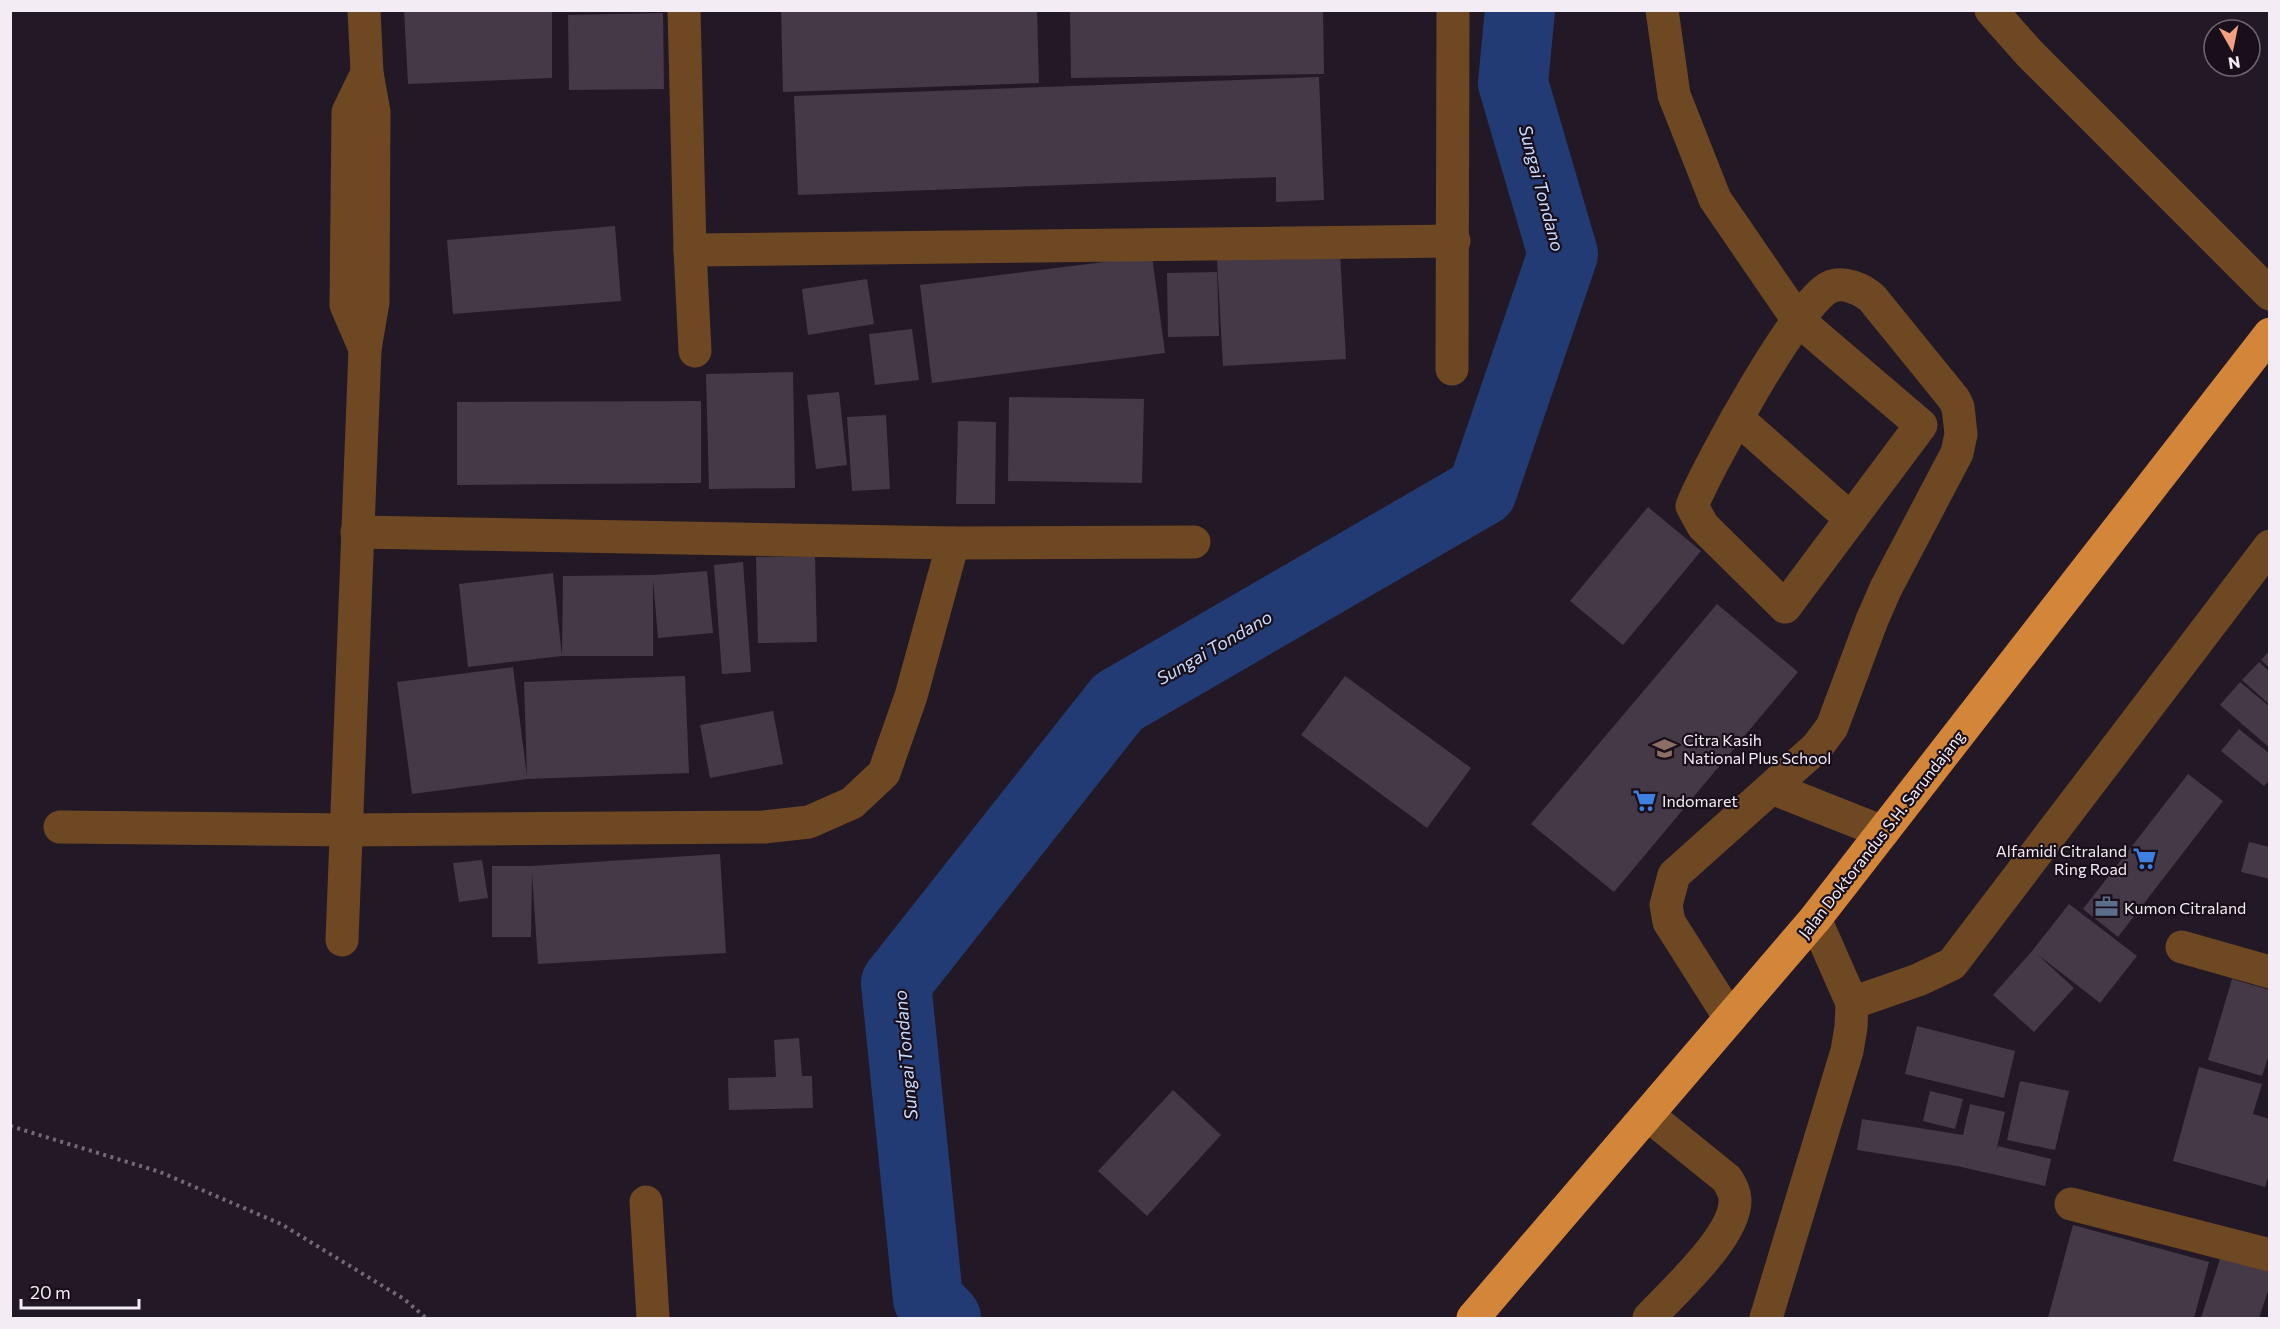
<svg xmlns="http://www.w3.org/2000/svg" width="2280" height="1329" viewBox="0 0 2280 1329" font-family="Commissioner,sans-serif">
  <style>
    .lines { fill: none; stroke-linecap: round; stroke-linejoin: round }
    .river { stroke: #233b74; stroke-width: 70 }
    .building { fill: #453947 }
    .path { stroke: #746a75; stroke-width: 4; stroke-dasharray: 3 4.5; stroke-linecap: butt }
    .minor { stroke: #6e4723; stroke-width: 33 }
    .highway { stroke: #d3863a; stroke-width: 33 }
    .labels { text-anchor: middle; dominant-baseline: central; stroke-width: 4.5; stroke-linejoin: round; paint-order: stroke }
    .poi-label { font-size: 16px; fill: #f4ecf5; stroke: #190f1b; text-anchor: start }
    .street-label { font-size: 16px; fill: #f4ecf5; stroke: #190f1b }
    .water-label { font-size: 18px; font-style: italic; fill: #c8dafe; stroke: #190f1b }
  </style>
  <rect width="100%" height="100%" fill="#231825"/>
  <g class="lines">
    <!-- river -->
    <polyline class="river" points="946,1318 928,1299 896,983 1118,702 1482,491 1563,254 1513,83 1520,10"/>
  </g>
  <!-- building -->
  <g class="building">
    <polygon points="404,10 552,10 552,78 408,84"/>
    <polygon points="781,10 1037,10 1039,83 783,92"/>
    <polygon points="1070,10 1323,10 1324,74 1071,78"/>
    <polygon points="663,13 664,89 569,90 568,15"/>
    <polygon points="1319,77 1324,200 1276,202 1276,177 798,195 794,96"/>
    <polygon points="615,226 621,301 453,314 447,240"/>
    <polygon points="1340,253 1346,359 1223,366 1217,260"/>
    <polygon points="1152,256 1165,353 932,383 920,285"/>
    <polygon points="1217,272 1219,336 1168,337 1167,273"/>
    <polygon points="867,279 874,324 808,335 802,289"/>
    <polygon points="912,329 919,380 875,385 869,334"/>
    <polygon points="793,372 795,488 709,489 706,374"/>
    <polygon points="839,392 847,465 816,469 807,395"/>
    <polygon points="1009,397 1144,399 1142,483 1008,481"/>
    <polygon points="701,401 701,483 457,485 457,402"/>
    <polygon points="886,415 890,489 852,491 847,417"/>
    <polygon points="958,421 996,422 995,504 956,504"/>
    <polygon points="1648,507 1701,551 1623,645 1570,601"/>
    <polygon points="815,556 817,642 758,643 756,557"/>
    <polygon points="743,562 751,672 722,674 714,565"/>
    <polygon points="707,571 713,633 658,638 653,580 653,656 562,656 468,667 459,584 553,573 562,656 563,576 653,575"/>
    <polygon points="1717,604 1798,672 1614,892 1531,824"/>
    <polygon points="2270,650 2270,668 2261,660"/>
    <polygon points="2259,662 2270,672 2270,705 2242,680"/>
    <polygon points="513,667 527,776 524,682 685,676 689,773 527,779 412,794 397,682"/>
    <polygon points="1345,676 1471,768 1427,828 1301,735"/>
    <polygon points="2240,682 2270,707 2270,748 2220,705"/>
    <polygon points="773,711 783,764 710,778 700,725"/>
    <polygon points="2239,729 2270,754 2270,780 2264,786 2221,751"/>
    <polygon points="2188,774 2223,801 2118,937 2083,909"/>
    <polygon points="2249,842 2270,847 2270,879 2241,872"/>
    <polygon points="720,854 726,953 538,964 532,873 531,937 492,937 492,866 531,866"/>
    <polygon points="482,860 488,898 459,902 453,863"/>
    <polygon points="2069,904 2137,956 2100,1003 2037,954 2074,988 2034,1032 1993,995 2032,951"/>
    <polygon points="2232,979 2270,990 2270,1052 2262,1076 2208,1060"/>
    <polygon points="1917,1026 2015,1051 2004,1098 1905,1074"/>
    <polygon points="799,1038 802,1076 812,1076 813,1108 729,1110 728,1078 776,1077 774,1040"/>
    <polygon points="2199,1067 2262,1084 2253,1114 2270,1119 2270,1172 2265,1187 2173,1161"/>
    <polygon points="2020,1081 2069,1091 2055,1150 2007,1140"/>
    <polygon points="1173,1090 1221,1135 1147,1216 1098,1171"/>
    <polygon points="1930,1091 1963,1099 1955,1129 1923,1121"/>
    <polygon points="1970,1104 2005,1112 1996,1152 1998,1146 2051,1159 2045,1186 1957,1166 1857,1150 1862,1119 1963,1135"/>
    <polygon points="2073,1225 2209,1262 2194,1318 2048,1318"/>
    <polygon points="2221,1256 2270,1272 2270,1285 2259,1318 2201,1318"/>
  </g>
  <g class="lines">
    <!-- path -->
    <polyline class="path" points="10,1126 160,1172 281,1224 404,1299 426,1318"/>
    <!-- minor -->
    <g class="minor">
      <polyline points="684,10 690,250 1454,241"/>
      <path d="M 1662,10 L 1674,95 L 1715,199 L 1798,320 L 1921,425 L 1785,607 L 1703,526 L 1692,506 C 1706,470 1799,299 1830,287 C 1843,281 1862,289 1872,298 L 1954,399 L 1958,407 L 1961,434 L 1957,453 L 1886,588 L 1872,620 L 1832,727 L 1817,747 L 1674,875 L 1666,905 L 1669,922 L 1730,1018"/>
      <polyline points="1991,10 2030,54 2270,294"/>
      <polyline points="690,250 695,351"/>
      <polyline points="365,349 346,305 348,112 367,73"/>
      <polyline points="1452,369 1453,10"/>
      <polyline points="1737,418 1851,519"/>
      <polyline points="357,532 953,543 1194,542"/>
      <polyline points="1772,788 1883,832"/>
      <polyline points="60,827 347,830 764,827 809,822 852,803 884,773 911,696 953,543"/>
      <polyline points="342,940 365,349 373,302 374,112 367,73 364,10"/>
      <polyline points="2182,947 2270,972"/>
      <polyline points="1852,1003 1918,980 1952,964 2270,546"/>
      <path d="M 1648,1115 L 1727,1179 C 1731,1186 1735,1192 1735,1200 C 1736,1236 1673,1292 1649,1318"/>
      <polyline points="646,1202 653,1318"/>
      <polyline points="2071,1204 2270,1255"/>
      <polyline points="1766,1318 1847,1051 1851,1027 1852,1003 1815,919"/>
    </g>
    <!-- highway -->
    <polyline class="highway" points="1473,1318 1815,919 2270,334"/>
  </g>
  <!-- icons -->
  <defs>
    <symbol id="school-bare" viewBox="-9 -9 18 18"><path d="M0-5L7-2L0 1L-7-2ZM-4 1L0 2.5L4 1V4Q0 6-4 4Z" fill="#8d6e63" stroke="#190f1b" stroke-width="2.5" paint-order="stroke"/></symbol>
    <symbol id="supermarket-bare" viewBox="-9 -9 18 18"><path d="M-6-5.5h2.5l.6 2H6L4.5 2H-2.5L-4.4-4H-6ZM-1.5 3.2a1.3 1.3 0 1 0 .1 0ZM3 3.2a1.3 1.3 0 1 0 .1 0Z" fill="#3f7fe0" stroke="#190f1b" stroke-width="2.5" paint-order="stroke"/></symbol>
    <symbol id="office-bare" viewBox="-9 -9 18 18"><path d="M-6-3h4V-5.5h4V-3h4V5H-6ZM-1-4.5V-3h2v-1.5ZM-6 0V1H6V0Z" fill="#5c6f8a" stroke="#190f1b" stroke-width="2.5" paint-order="stroke"/></symbol>
  </defs>
  <g fill-rule="evenodd">
    <use href="#school-bare" x="1648" y="732" width="33" height="33"/>
    <use href="#supermarket-bare" x="1628" y="784" width="33" height="33"/>
    <use href="#supermarket-bare" x="2128" y="842" width="33" height="33"/>
    <use href="#office-bare" x="2090" y="890" width="33" height="33"/>
  </g>
  <g class="labels">
    <!-- poi labels -->
    <g class="poi-label">
      <text x="1683" y="739">Citra Kasih<tspan x="1683" dy="18">National Plus School</tspan></text>
      <text x="1662" y="800">Indomaret</text>
      <text x="2127" y="850" text-anchor="end">Alfamidi Citraland<tspan x="2127" dy="18">Ring Road</tspan></text>
      <text x="2124" y="907">Kumon Citraland</text>
    </g>
    <!-- street labels -->
    <g class="street-label">
      <text transform="translate(1881 834) rotate(-52)">Jalan Doktorandus S.H. Sarundajang</text>
    </g>
    <!-- water labels -->
    <g class="water-label">
      <text transform="translate(1542 188) rotate(75)">Sungai Tondano</text>
      <text transform="translate(1214 647) rotate(-30)">Sungai Tondano</text>
      <text transform="translate(905 1055) rotate(-95)">Sungai Tondano</text>
    </g>
  </g>
  <!-- border -->
  <rect width="2280" height="1329" fill="none" stroke="#f4ecf5" stroke-width="24"/>
  <!-- north arrow -->
  <g transform="translate(2232 48) rotate(171)"><circle r="28" fill="#190f1b" stroke="#716772" stroke-width="1.5"/>
  <path d="M0-4.5L10 22L0 15L-10 22Z" fill="#f3a082"/>
  <text y="-9" font-size="16" font-weight="bold" text-anchor="middle" fill="#f4ecf5">N</text>
  </g>
  <!-- scale -->
  <path d="M21 1299v9h118v-9" fill="none" stroke="#f4ecf5" stroke-width="3"/>
  <text x="30" y="1299" font-size="18" fill="#f4ecf5" stroke="#190f1b" stroke-width="4.5" paint-order="stroke">20 m</text>
</svg>
